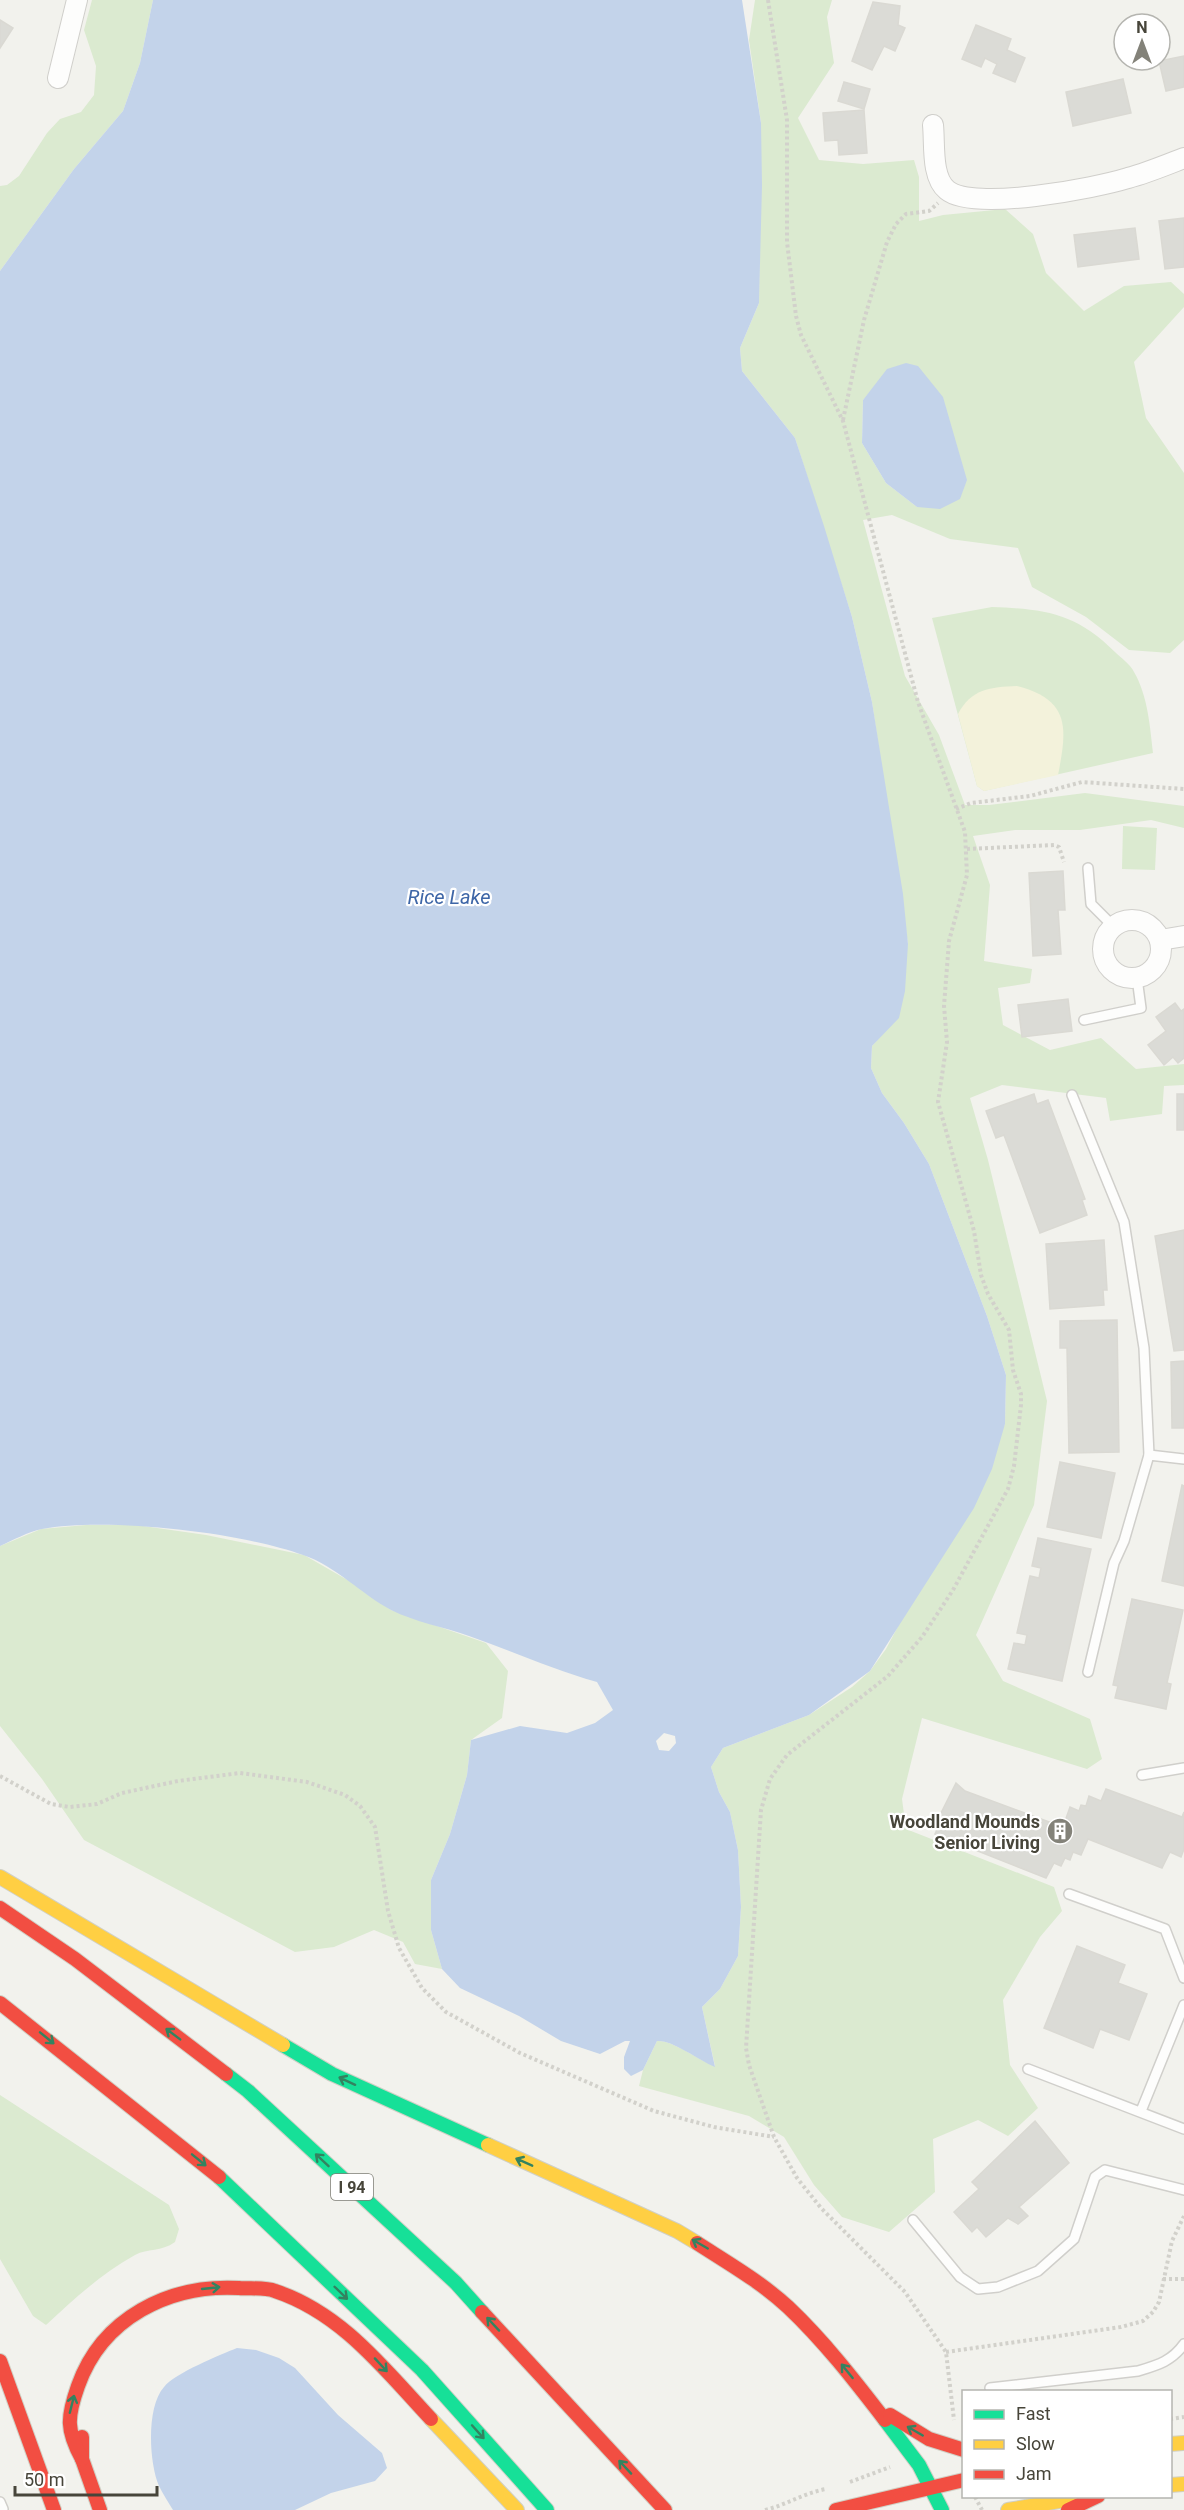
<svg xmlns="http://www.w3.org/2000/svg" width="1184" height="2510" viewBox="0 0 1184 2510" font-family="Roboto,sans-serif">
  <style>
    .green { fill: #dbead0; fill-rule: evenodd }
    .sand { fill: #f3f2db }
    .water { fill: #c3d3ea; fill-rule: evenodd }
    .building { fill: #dbdbd6; stroke: #dad9d3; stroke-width: 1.5 }
    .lines { fill: none; stroke-linecap: round; stroke-linejoin: round }
    .lane-casing { stroke: #d0cfcb; stroke-width: 12 }
    .street-casing { stroke: #d0cfcb; stroke-width: 22 }
    .fast-casing { stroke: #d0d0c5; stroke-width: 16 }
    .slow-casing { stroke: #d0d0c5; stroke-width: 16 }
    .jam-casing { stroke: #d0d0c5; stroke-width: 16 }
    .path { stroke: #d2d1cb; stroke-width: 4; stroke-dasharray: 3 3; stroke-linecap: butt }
    .lane { stroke: #fdfdfc; stroke-width: 9 }
    .street { stroke: #fdfdfc; stroke-width: 20 }
    .fast { stroke: #16e098; stroke-width: 14 }
    .slow { stroke: #ffcf43; stroke-width: 14 }
    .jam { stroke: #f24e42; stroke-width: 14 }
    .oneway { stroke: #338360 }
    .labels { text-anchor: middle; dominant-baseline: central; stroke-width: 4.5; stroke-linejoin: round; paint-order: stroke }
    .shield { fill: #fff; stroke: #7e7d75; stroke-width: 1.5 }
    .shield-label { font-size: 16px; font-weight: bold; fill: #47453a }
    .poi-label { font-size: 18px; font-weight: bold; fill: #47453a; stroke: #fff; text-anchor: end }
    .water-label { font-size: 20px; font-style: italic; fill: #3e66a7; stroke: #fff }
  </style>
  <rect width="100%" height="100%" fill="#f2f2ed"/>
  <!-- green -->
  <g class="green">
    <polygon points="92,0 153,0 140,63 123,111 74,169 0,271 0,186 7,185 19,176 47,133 60,119 81,112 94,95 96,66 84,30"/>
    <path d="M 755,0 L 832,0 L 827,17 L 834,63 L 798,118 L 819,160 L 863,164 L 914,160 L 919,177 L 919,221 L 943,215 L 1005,209 L 1033,234 L 1046,273 L 1084,311 L 1124,286 L 1171,282 L 1184,294 L 1184,307 L 1134,362 L 1146,418 L 1184,473 L 1184,640 L 1170,653 L 1129,650 L 1086,617 L 1032,587 L 1018,548 L 950,539 L 892,515 L 863,520 L 905,676 L 939,735 L 965,805 L 989,805 L 1085,793 L 1184,806 L 1184,828 L 1151,820 L 1080,830 L 1015,830 L 973,836 L 990,885 L 984,961 L 1032,969 L 1030,983 L 998,988 L 1003,1025 L 1050,1050 L 1101,1038 L 1136,1069 L 1184,1064 L 1184,1085 L 1164,1086 L 1162,1114 L 1110,1121 L 1106,1098 L 1002,1085 L 970,1098 L 988,1160 L 1047,1401 L 1034,1505 L 976,1635 L 1003,1681 L 1090,1719 L 1102,1759 L 1087,1769 L 922,1718 L 902,1799 L 906,1829 L 1054,1887 L 1062,1911 L 1040,1937 L 1003,2000 L 1010,2065 L 1038,2108 L 1008,2136 L 978,2120 L 933,2139 L 935,2192 L 889,2232 L 842,2217 L 814,2185 L 784,2137 L 749,2116 L 639,2086 L 643,2070 L 657,2041 C 673,2040 698,2060 715,2066 L 702,2007 L 720,1989 L 738,1956 L 741,1907 L 738,1850 L 730,1812 L 719,1792 L 711,1767 L 723,1748 L 809,1715 L 852,1687 L 870,1671 L 886,1649 L 1005,1424 L 1006,1375 L 987,1316 L 929,1164 L 904,1123 L 882,1093 L 871,1068 L 872,1046 L 884,1032 L 908,944 L 872,702 L 852,617 L 795,438 L 742,371 L 740,348 L 759,303 L 761,123 L 749,40 ZM 875,386 L 917,507 L 886,483 L 862,443 L 863,400 Z"/>
    <path d="M 992,607 C 1045,609 1076,613 1115,652 C 1121,658 1130,664 1134,672 C 1148,696 1150,727 1153,753 L 984,791 L 977,786 L 932,618 Z"/>
    <polygon points="1123,826 1157,828 1155,870 1122,869"/>
    <polygon points="86,1525 136,1525 206,1535 304,1555 358,1586 391,1610 486,1643 508,1671 502,1718 471,1740 467,1775 450,1834 431,1880 431,1930 442,1969 415,1964 403,1942 374,1930 334,1947 295,1952 84,1840 42,1779 0,1726 0,1546 41,1529"/>
    <path d="M 0,2095 L 169,2205 L 179,2229 L 175,2242 C 161,2252 148,2248 135,2255 C 101,2274 74,2299 46,2325 L 33,2316 L 0,2259 Z"/>
  </g>
  <!-- sand -->
  <path class="sand" d="M 1017,686 C 1071,700 1067,729 1058,775 L 984,791 L 977,786 L 958,714 C 971,689 990,687 1017,686 Z"/>
  <!-- water -->
  <g class="water">
    <path d="M 153,0 L 742,0 L 761,123 L 762,185 L 759,303 L 740,348 L 742,371 L 795,438 L 824,526 L 852,617 L 872,702 L 903,894 L 908,944 L 905,991 L 899,1018 L 872,1046 L 871,1068 L 882,1093 L 904,1123 L 929,1164 L 987,1316 L 1006,1375 L 1005,1424 L 992,1469 L 974,1508 L 870,1671 L 809,1715 L 723,1748 L 711,1767 L 719,1792 L 730,1812 L 738,1850 L 741,1907 L 738,1956 L 720,1989 L 702,2007 L 715,2067 C 698,2060 673,2040 657,2041 L 643,2070 L 631,2076 L 624,2069 L 624,2057 L 630,2041 L 625,2041 L 600,2054 L 561,2041 L 519,2016 L 460,1988 L 442,1969 L 431,1930 L 431,1880 L 450,1834 L 467,1775 L 471,1740 L 520,1726 L 567,1733 L 595,1723 L 613,1710 L 597,1682 C 553,1670 512,1651 469,1636 C 444,1627 415,1622 391,1610 C 361,1594 336,1566 303,1555 C 239,1532 108,1517 42,1529 C 28,1532 13,1540 0,1546 L 0,271 L 74,169 L 123,111 L 140,63 ZM 664,1733 L 675,1736 L 676,1743 L 669,1751 L 659,1750 L 656,1741 Z"/>
    <polygon points="906,363 918,366 943,397 967,480 960,499 940,509 917,507 886,483 862,443 863,400 887,369"/>
    <path d="M 237,2348 L 256,2350 L 279,2358 L 295,2368 L 338,2415 L 382,2453 L 387,2468 L 375,2481 L 331,2493 L 295,2510 L 173,2510 C 168,2502 163,2494 159,2486 C 149,2463 146,2407 164,2387 C 175,2373 220,2355 237,2348 Z"/>
  </g>
  <!-- building -->
  <g class="building">
    <polygon points="873,2 900,6 898,25 905,28 895,51 884,46 872,70 852,61"/>
    <polygon points="0,20 13,28 0,48"/>
    <polygon points="976,25 1011,39 1007,50 1025,58 1015,82 993,73 997,64 985,58 981,67 962,59"/>
    <polygon points="1184,56 1184,87 1166,91 1159,61"/>
    <polygon points="1123,79 1131,113 1073,126 1066,92"/>
    <polygon points="844,82 870,89 864,109 838,101"/>
    <polygon points="864,110 867,153 839,155 838,140 825,141 823,113"/>
    <polygon points="1184,218 1184,267 1165,269 1159,221"/>
    <polygon points="1135,228 1139,259 1078,267 1074,235"/>
    <polygon points="1063,871 1065,910 1058,910 1061,954 1033,956 1029,873"/>
    <polygon points="1068,999 1072,1031 1022,1037 1018,1005"/>
    <polygon points="1175,1003 1181,1011 1184,1009 1184,1058 1178,1063 1173,1057 1164,1065 1148,1045 1166,1031 1156,1017"/>
    <polygon points="1034,1094 1037,1104 1048,1100 1085,1199 1082,1200 1087,1215 1040,1233 1004,1135 996,1138 986,1111"/>
    <rect x="1177" y="1094" width="7" height="36"/>
    <polygon points="1184,1230 1184,1350 1174,1351 1155,1236"/>
    <polygon points="1104,1240 1107,1290 1103,1290 1104,1305 1050,1309 1046,1244"/>
    <polygon points="1117,1320 1119,1452 1069,1453 1067,1348 1060,1348 1060,1321"/>
    <polygon points="1184,1361 1184,1428 1172,1428 1171,1362"/>
    <polygon points="1060,1462 1115,1473 1101,1538 1047,1527"/>
    <polygon points="1182,1485 1184,1486 1184,1586 1162,1581"/>
    <polygon points="1038,1538 1091,1549 1062,1681 1008,1669 1014,1643 1025,1645 1027,1635 1017,1633 1030,1576 1039,1578 1041,1568 1032,1566"/>
    <polygon points="1132,1599 1183,1610 1167,1683 1171,1684 1166,1709 1115,1698 1118,1686 1113,1685"/>
    <polygon points="956,1783 965,1791 1063,1827 1070,1807 1079,1811 1081,1805 1086,1806 1089,1796 1101,1801 1106,1789 1182,1817 1184,1812 1184,1849 1181,1857 1170,1852 1162,1868 1088,1839 1081,1855 1073,1852 1070,1860 1065,1858 1061,1866 1054,1863 1046,1878 935,1834 939,1825 937,1821"/>
    <polygon points="1077,1946 1125,1965 1118,1983 1147,1994 1129,2040 1100,2029 1093,2048 1044,2028"/>
    <polygon points="1035,2121 1069,2163 1019,2207 1028,2216 1018,2224 1008,2218 986,2237 977,2227 972,2232 954,2212 979,2189 972,2182"/>
  </g>
  <g class="lines">
    <defs>
      <g id="lane">
        <polyline points="1088,868 1091,904 1114,927"/>
        <polyline points="1084,1020 1141,1008 1137,978"/>
        <polyline points="1072,1095 1124,1222 1144,1348 1149,1455"/>
        <polyline points="1088,1672 1114,1563 1124,1541 1149,1455 1184,1459"/>
        <polyline points="1142,1775 1184,1768"/>
        <polyline points="1069,1894 1165,1929 1184,1978"/>
        <polyline points="1028,2069 1184,2129"/>
        <polyline points="1141,2111 1184,2005"/>
        <polyline points="913,2220 960,2277 978,2289 998,2287 1038,2271 1074,2239 1095,2177 1105,2170 1184,2190"/>
        <path d="M 990,2388 L 1138,2371 C 1158,2365 1172,2361 1184,2344"/>
        <polyline points="0,2502 3,2509 0,2510"/>
      </g>
      <g id="street">
        <polyline points="58,78 77,0"/>
        <path d="M 933,125 C 935,144 931,177 947,190 C 973,212 1096,188 1128,178 C 1147,173 1166,165 1184,158"/>
        <circle cx="1132" cy="949" r="29"/>
        <polyline points="1160,940 1184,936"/>
      </g>
      <g id="fast">
        <polyline points="283,2045 332,2074 488,2145"/>
        <polyline points="226,2074 248,2091 456,2283 482,2312"/>
        <polyline points="219,2177 422,2370 547,2510"/>
        <polyline points="885,2420 919,2465 942,2510"/>
      </g>
      <g id="slow">
        <polyline points="0,1877 283,2045"/>
        <polyline points="488,2145 677,2231 697,2243"/>
        <polyline points="431,2419 517,2510"/>
        <polyline points="1170,2444 1184,2443"/>
        <polyline points="1170,2485 1184,2484"/>
        <polyline points="1008,2510 1088,2496"/>
      </g>
      <g id="jam">
        <polyline points="0,1908 75,1959 226,2074"/>
        <polyline points="0,2003 219,2177"/>
        <path d="M 697,2243 C 728,2263 761,2282 788,2307 C 824,2341 855,2381 885,2420"/>
        <polyline points="482,2312 665,2510"/>
        <polyline points="0,2361 54,2510"/>
        <polyline points="890,2415 929,2439 964,2450"/>
        <polyline points="82,2437 82,2459 100,2510"/>
        <path d="M 82,2459 C 66,2430 67,2417 78,2386 C 102,2318 169,2284 239,2288 C 250,2289 265,2287 275,2291 C 342,2313 385,2370 431,2419"/>
        <polyline points="836,2510 964,2480"/>
        <polyline points="1068,2510 1098,2496"/>
      </g>
    </defs>
    <!-- lane casing -->
    <use href="#lane" class="lane-casing"/>
    <!-- street casing -->
    <use href="#street" class="street-casing"/>
    <!-- fast casing -->
    <use href="#fast" class="fast-casing"/>
    <!-- slow casing -->
    <use href="#slow" class="slow-casing"/>
    <!-- jam casing -->
    <use href="#jam" class="jam-casing"/>
    <!-- path -->
    <g class="path">
      <polyline points="768,0 787,120 787,242 796,316 801,335 843,421 918,702 965,832 967,875 949,941 944,1006 947,1042 938,1102 974,1231 981,1275 988,1294 1009,1330 1013,1370 1021,1394 1021,1405 1014,1466 1008,1489 953,1590 922,1637 888,1676 787,1755 770,1779 761,1810 746,2048 749,2065 774,2137 797,2178 821,2208 905,2292 946,2352 954,2420"/>
      <polyline points="843,420 864,320 887,242 896,224 906,214 929,211 938,203"/>
      <polyline points="956,809 971,803 1030,796 1082,782 1184,789"/>
      <polyline points="967,849 1054,845 1059,847 1064,862"/>
      <polyline points="0,1776 51,1804 70,1807 97,1804 122,1793 178,1781 240,1773 307,1782 345,1795 360,1806 375,1827 388,1911 399,1948 422,1988 446,2012 520,2053 654,2111 714,2127 774,2137"/>
      <polyline points="1163,2279 1184,2279"/>
      <polyline points="946,2352 1121,2327 1143,2321 1153,2312 1159,2302 1172,2241 1184,2216"/>
      <polyline points="1170,2419 1184,2417"/>
      <polyline points="850,2482 890,2467"/>
      <polyline points="975,2497 982,2510"/>
      <path d="M 765,2510 C 786,2505 804,2493 826,2489"/>
    </g>
    <!-- lane -->
    <use href="#lane" class="lane"/>
    <!-- street -->
    <use href="#street" class="street"/>
    <!-- fast -->
    <use href="#fast" class="fast"/>
    <!-- slow -->
    <use href="#slow" class="slow"/>
    <!-- jam -->
    <use href="#jam" class="jam"/>
  </g>
  <!-- one-way arrows -->
  <defs><path id="oneway-shaft" d="M-6 0H5M1.5-3L5.5 0L1.5 3" fill="none" stroke-width="1.6" stroke-linecap="round" stroke-linejoin="round" transform="scale(1.5)"/></defs>
  <g class="oneway">
    <use href="#oneway-shaft" transform="translate(173 2034) rotate(-143)"/>
    <use href="#oneway-shaft" transform="translate(47 2038) rotate(39)"/>
    <use href="#oneway-shaft" transform="translate(347 2081) rotate(-155)"/>
    <use href="#oneway-shaft" transform="translate(199 2160) rotate(39)"/>
    <use href="#oneway-shaft" transform="translate(322 2160) rotate(-137)"/>
    <use href="#oneway-shaft" transform="translate(524 2162) rotate(-156)"/>
    <use href="#oneway-shaft" transform="translate(700 2244) rotate(-150)"/>
    <use href="#oneway-shaft" transform="translate(211 2288) rotate(-6)"/>
    <use href="#oneway-shaft" transform="translate(341 2293) rotate(44)"/>
    <use href="#oneway-shaft" transform="translate(493 2324) rotate(-133)"/>
    <use href="#oneway-shaft" transform="translate(381 2365) rotate(47)"/>
    <use href="#oneway-shaft" transform="translate(847 2371) rotate(-129)"/>
    <use href="#oneway-shaft" transform="translate(72 2404) rotate(-76)"/>
    <use href="#oneway-shaft" transform="translate(915 2431) rotate(-150)"/>
    <use href="#oneway-shaft" transform="translate(478 2432) rotate(48)"/>
    <use href="#oneway-shaft" transform="translate(625 2467) rotate(-133)"/>
  </g>
  <!-- icons -->
  <defs>
    <symbol id="building-disc" viewBox="-11 -11 22 22"><circle r="9.5" fill="#838279" stroke="#fff"/><path d="M-4-6H4V6H1V3H-1V6H-4ZM-2.5-4.3h1.7v1.8h-1.7ZM.8-4.3h1.7v1.8H.8ZM-2.5-1h1.7V.8h-1.7ZM.8-1h1.7V.8H.8Z" fill="#fff"/></symbol>
  </defs>
  <g fill-rule="evenodd">
    <use href="#building-disc" x="1045" y="1816" width="30" height="30"/>
  </g>
  <g class="labels">
    <!-- shield labels -->
    <rect class="shield" x="331" y="2174" width="42" height="26" rx="4.5"/>
    <g class="shield-label">
      <text x="352" y="2187">I 94</text>
    </g>
    <!-- poi labels -->
    <g class="poi-label">
      <text x="1040" y="1821">Woodland Mounds<tspan x="1040" dy="21">Senior Living</tspan></text>
    </g>
    <!-- water labels -->
    <g class="water-label">
      <text x="449" y="897">Rice Lake</text>
    </g>
  </g>
  <!-- legend -->
  <rect x="962" y="2390" width="210" height="108" fill="#ffffff" stroke="#b5b5b0" stroke-width="1.5"/>
  <rect x="974" y="2410" width="30" height="9" fill="#16e098" stroke="#b5b5b0" stroke-width="1.5"/>
  <text x="1016" y="2420" font-size="18" fill="#47453a">Fast</text>
  <rect x="974" y="2440" width="30" height="9" fill="#ffcf43" stroke="#b5b5b0" stroke-width="1.5"/>
  <text x="1016" y="2450" font-size="18" fill="#47453a">Slow</text>
  <rect x="974" y="2470" width="30" height="9" fill="#f24e42" stroke="#b5b5b0" stroke-width="1.5"/>
  <text x="1016" y="2480" font-size="18" fill="#47453a">Jam</text>
  <!-- north arrow -->
  <g transform="translate(1142 42)"><circle r="28" fill="#ffffff" stroke="#b5b5b0" stroke-width="1.5"/>
  <path d="M0-4.5L10 22L0 15L-10 22Z" fill="#838279"/>
  <text y="-9" font-size="16" font-weight="bold" text-anchor="middle" fill="#47453a">N</text>
  </g>
  <!-- scale -->
  <path d="M15 2486v9h142v-9" fill="none" stroke="#47453a" stroke-width="3"/>
  <text x="24" y="2486" font-size="18" fill="#47453a" stroke="#ffffff" stroke-width="4.5" paint-order="stroke">50 m</text>
</svg>
